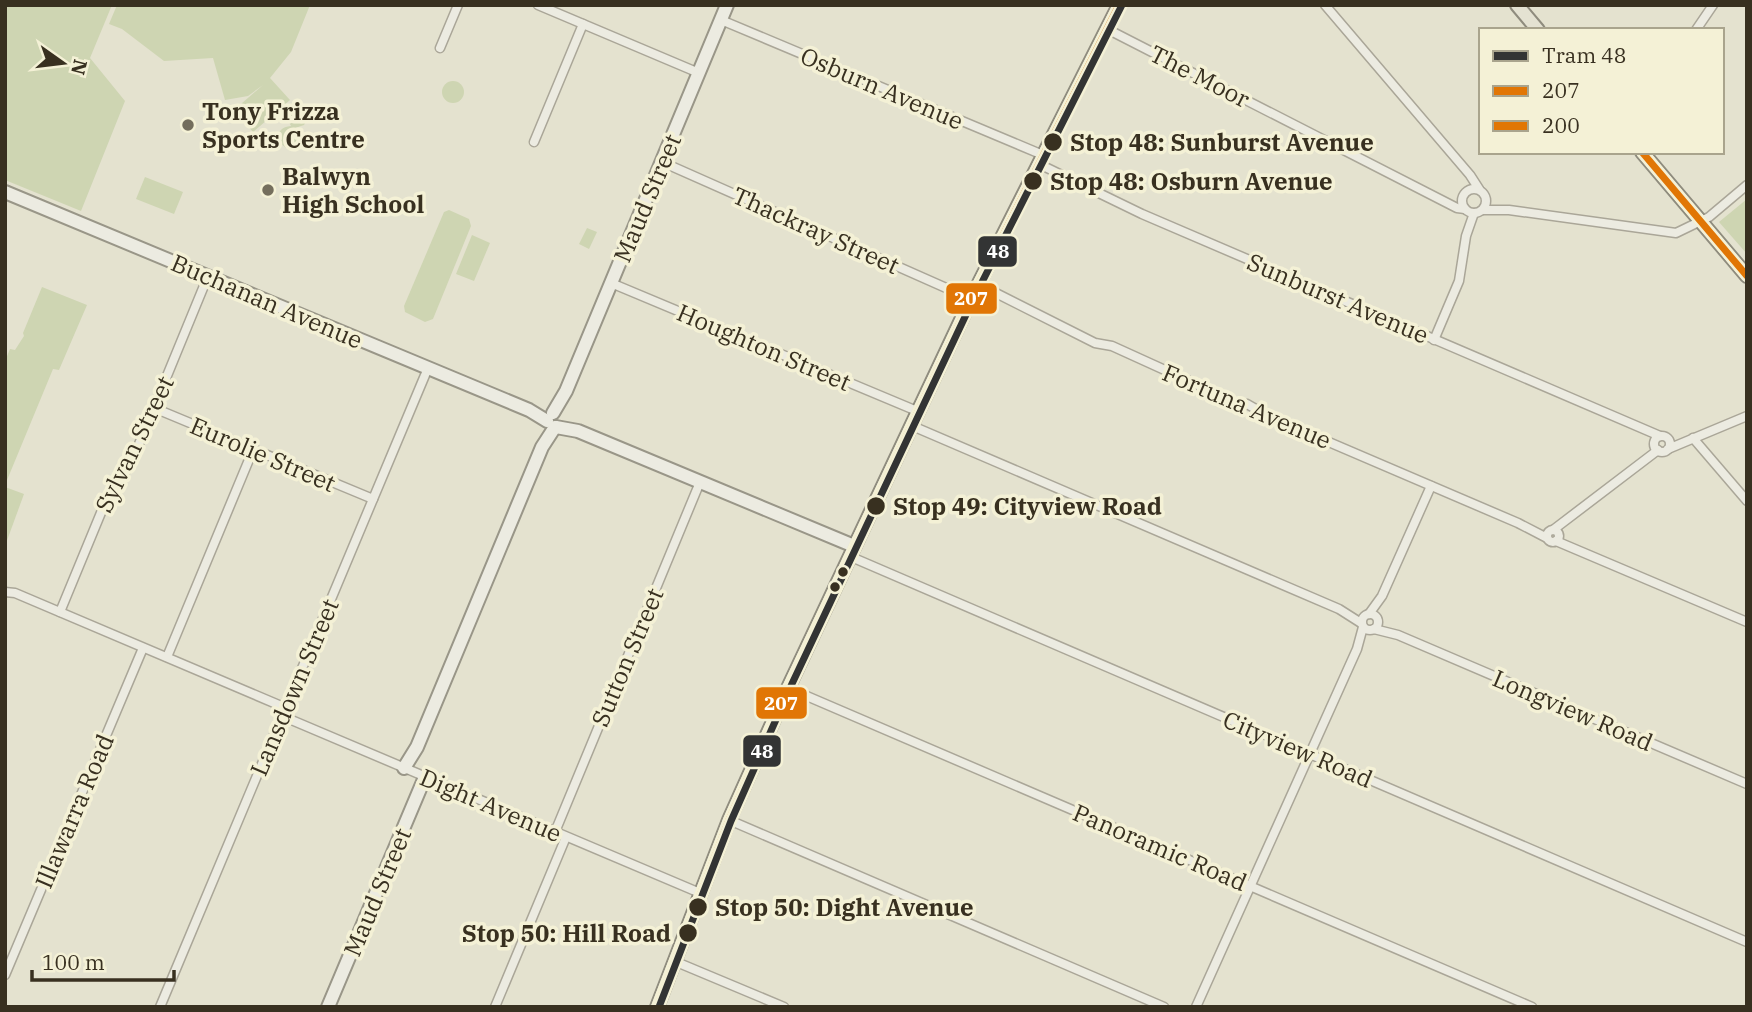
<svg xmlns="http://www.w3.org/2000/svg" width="1752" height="1012" viewBox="0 0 1752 1012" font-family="'IBM Plex Serif',serif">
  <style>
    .green { fill: #ced5b2 }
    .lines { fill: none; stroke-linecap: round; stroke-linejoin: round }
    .street-casing { stroke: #aaa698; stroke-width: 11 }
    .secondary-casing { stroke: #999688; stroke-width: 16 }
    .primary-casing { stroke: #8f8c7e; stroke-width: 16 }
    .street { stroke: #ecebe1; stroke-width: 8 }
    .secondary { stroke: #ecebe1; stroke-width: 12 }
    .primary { stroke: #e4e2d2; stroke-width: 12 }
    .bus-1-casing { stroke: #f4f1d6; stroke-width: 12 }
    .bus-2-casing { stroke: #f4f1d6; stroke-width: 12 }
    .bus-1 { stroke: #e17605; stroke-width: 7 }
    .bus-2 { stroke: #e17605; stroke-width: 7 }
    .tram-1-casing { stroke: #f4f1d6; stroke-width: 12 }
    .tram-1 { stroke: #333434; stroke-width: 7 }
    .poi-dot { fill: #746e5d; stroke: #f4f1d6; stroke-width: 2.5 }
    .stop-dot { fill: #383020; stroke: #f4f1d6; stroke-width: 2.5 }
    .labels { text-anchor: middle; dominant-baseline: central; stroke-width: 7; stroke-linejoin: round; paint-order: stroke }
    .street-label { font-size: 24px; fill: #383020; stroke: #f4f1d6 }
    .poi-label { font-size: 24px; font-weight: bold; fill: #383020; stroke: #f4f1d6; text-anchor: start }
    .stop-label { font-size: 24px; font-weight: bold; fill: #383020; stroke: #f4f1d6; text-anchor: start }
    .line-badge { stroke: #f4f1d6; stroke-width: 2.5 }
    .badge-label { font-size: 19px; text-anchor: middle; font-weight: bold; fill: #fff }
  </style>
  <rect width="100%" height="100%" fill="#e4e2cf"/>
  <!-- green -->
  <g class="green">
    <polygon points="5,5 112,5 90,58 125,101 81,211 5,180"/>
    <polygon points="117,5 310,5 291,52 270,78 290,100 253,132 234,110 263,85 248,96 225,100 213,58 164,61 122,29 109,24"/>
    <circle cx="453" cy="92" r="11"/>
    <path d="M 295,106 L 305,109 L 308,118 L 304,125 L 295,128 L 299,135 C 300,144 294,149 286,148 L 278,141 C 277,131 282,127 291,126 L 286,116 L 289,110 Z"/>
    <polygon points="145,177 183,192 174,214 136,199"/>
    <polygon points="1747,199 1747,254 1719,222"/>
    <polygon points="449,210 469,219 471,226 433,319 425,322 405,312 404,306 444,212"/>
    <polygon points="587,228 597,232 589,249 579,244"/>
    <polygon points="472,235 490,243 474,281 456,274"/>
    <polygon points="42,287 87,305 59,370 53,369 5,485 5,361 10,349 15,350 24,336 23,333"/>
    <polygon points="5,487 24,494 5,546"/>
  </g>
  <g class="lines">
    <defs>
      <g id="street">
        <polyline points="538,5 699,73"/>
        <polyline points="1325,5 1470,175 1479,189"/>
        <polyline points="721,20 1043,155"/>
        <polyline points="1107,29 1457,208 1465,209"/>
        <polyline points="1696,30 1713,5"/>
        <polyline points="440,48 458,5"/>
        <polyline points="534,142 583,24"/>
        <polyline points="662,162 971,299"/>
        <polyline points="1039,164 1142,214 1660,436"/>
        <circle cx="1474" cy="201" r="12"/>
        <polyline points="1483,210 1509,210 1676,233 1709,217 1747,185"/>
        <polyline points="611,283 917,411"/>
        <polyline points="978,284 1095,343 1112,346 1211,391 1230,402 1247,404 1268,416 1518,523 1547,538"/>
        <polyline points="1434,340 1459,281 1466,236 1474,213"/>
        <polyline points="154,408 373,499"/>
        <polyline points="910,425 1339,609 1361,623"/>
        <circle cx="1662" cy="444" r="8"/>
        <polyline points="1693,438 1747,501"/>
        <polyline points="1668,449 1747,416"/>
        <circle cx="1553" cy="536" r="6"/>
        <polyline points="1553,530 1658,450"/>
        <polyline points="1556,541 1747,622"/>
        <polyline points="849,556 1747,942"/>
        <polyline points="5,592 15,593 286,708"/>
        <polyline points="60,612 105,503 132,461 208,276"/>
        <circle cx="1370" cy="622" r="8"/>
        <polyline points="1369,614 1382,596 1431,486"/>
        <polyline points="1374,629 1398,635 1747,784"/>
        <polyline points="167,657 253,450"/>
        <polyline points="788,688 1532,1007"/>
        <polyline points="282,716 700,893"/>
        <polyline points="729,820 1164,1007"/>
        <polyline points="555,832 700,482"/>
        <polyline points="674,961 784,1007"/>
        <polyline points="5,975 143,648"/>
        <polyline points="160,1007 428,368"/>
        <polyline points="495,1007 566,837"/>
        <polyline points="1196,1007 1357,649 1363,627"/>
      </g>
      <g id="secondary">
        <polyline points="5,192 529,410 547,421"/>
        <polyline points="553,413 566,391 727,5"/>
        <polyline points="556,427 578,431 854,546"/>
        <polyline points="404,768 417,747 542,447 555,427"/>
        <polyline points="328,1007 425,777"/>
      </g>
      <g id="primary">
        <polyline points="1517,5 1538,30"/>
        <polyline points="1642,152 1747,276"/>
        <polyline points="657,1007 729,820 788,688 971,299 1119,5"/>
      </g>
    </defs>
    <!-- street casing -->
    <use href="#street" class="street-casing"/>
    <!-- secondary casing -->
    <use href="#secondary" class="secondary-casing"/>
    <!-- primary casing -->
    <use href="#primary" class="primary-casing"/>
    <!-- street -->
    <use href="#street" class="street"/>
    <!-- secondary -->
    <use href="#secondary" class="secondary"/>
    <!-- primary -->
    <use href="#primary" class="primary"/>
    <defs>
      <polyline id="bus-1" points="657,1007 729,820 788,688 971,299 1119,5"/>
      <polyline id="bus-2" points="1642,152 1747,276"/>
    </defs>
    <!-- bus-1 casing -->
    <use href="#bus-1" class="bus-1-casing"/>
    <!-- bus-2 casing -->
    <use href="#bus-2" class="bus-2-casing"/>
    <!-- bus-1 -->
    <use href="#bus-1" class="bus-1"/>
    <!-- bus-2 -->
    <use href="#bus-2" class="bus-2"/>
    <defs>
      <polyline id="tram-1" points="659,1007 731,821 790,688 972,302 1122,5"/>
    </defs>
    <!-- tram-1 casing -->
    <use href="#tram-1" class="tram-1-casing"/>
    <!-- tram-1 -->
    <use href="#tram-1" class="tram-1"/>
  </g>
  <!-- markers -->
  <g class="poi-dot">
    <circle cx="188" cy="125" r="7"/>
    <circle cx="268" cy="190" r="7"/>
  </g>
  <g class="stop-dot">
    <circle cx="1053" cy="142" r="10"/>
    <circle cx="1033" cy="181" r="10"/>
    <circle cx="876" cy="506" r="10"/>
    <circle cx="843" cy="572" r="6"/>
    <circle cx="835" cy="587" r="6"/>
    <circle cx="698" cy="907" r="10"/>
    <circle cx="688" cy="933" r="10"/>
  </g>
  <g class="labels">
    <!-- street labels -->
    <g class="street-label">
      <text transform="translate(1200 76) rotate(27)">The Moor</text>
      <text transform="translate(882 88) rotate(23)">Osburn Avenue</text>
      <text transform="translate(647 198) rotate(-67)">Maud Street</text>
      <text transform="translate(816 230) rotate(24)">Thackray Street</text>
      <text transform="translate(1338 298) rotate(23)">Sunburst Avenue</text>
      <text transform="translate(267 301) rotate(23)">Buchanan Avenue</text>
      <text transform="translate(764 347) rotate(23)">Houghton Street</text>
      <text transform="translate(1247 406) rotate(23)">Fortuna Avenue</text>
      <text transform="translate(134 444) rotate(-64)">Sylvan Street</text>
      <text transform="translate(263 454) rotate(23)">Eurolie Street</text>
      <text transform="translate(627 657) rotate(-67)">Sutton Street</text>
      <text transform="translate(294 687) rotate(-67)">Lansdown Street</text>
      <text transform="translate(1573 710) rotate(23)">Longview Road</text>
      <text transform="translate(1298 749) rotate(23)">Cityview Road</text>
      <text transform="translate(491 805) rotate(23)">Dight Avenue</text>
      <text transform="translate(74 811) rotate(-67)">Illawarra Road</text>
      <text transform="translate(1160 847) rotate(23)">Panoramic Road</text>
      <text transform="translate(377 892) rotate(-67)">Maud Street</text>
    </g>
    <!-- poi labels -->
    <g class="poi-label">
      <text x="202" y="111">Tony Frizza<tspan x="202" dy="28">Sports Centre</tspan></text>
      <text x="282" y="176">Balwyn<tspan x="282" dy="28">High School</tspan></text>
    </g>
    <!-- stop labels -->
    <g class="stop-label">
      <text x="1070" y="142">Stop 48: Sunburst Avenue</text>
      <text x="1050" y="181">Stop 48: Osburn Avenue</text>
      <text x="893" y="506">Stop 49: Cityview Road</text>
      <text x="715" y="907">Stop 50: Dight Avenue</text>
      <text x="671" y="933" text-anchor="end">Stop 50: Hill Road</text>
    </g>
  </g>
  <g class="line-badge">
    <rect x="977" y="235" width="41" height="33" rx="7" fill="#333434"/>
    <rect x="945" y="282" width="53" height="33" rx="7" fill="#e17605"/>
    <rect x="755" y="686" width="53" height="34" rx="7" fill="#e17605"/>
    <rect x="742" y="734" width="40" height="34" rx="7" fill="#333434"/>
  </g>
  <g class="badge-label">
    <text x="998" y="258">48</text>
    <text x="971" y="305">207</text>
    <text x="781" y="710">207</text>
    <text x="762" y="758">48</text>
  </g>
  <!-- border -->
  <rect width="1752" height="1012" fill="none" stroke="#383020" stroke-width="14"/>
  <!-- legend -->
  <rect x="1479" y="28" width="245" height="126" fill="#f4f1d6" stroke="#a9a48d" stroke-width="2"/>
  <rect x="1493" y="51" width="35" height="10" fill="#333434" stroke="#a9a48d" stroke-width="2"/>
  <text x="1542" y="63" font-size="21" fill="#383020">Tram 48</text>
  <rect x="1493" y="86" width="35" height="10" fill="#e17605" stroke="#a9a48d" stroke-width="2"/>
  <text x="1542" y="98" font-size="21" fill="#383020">207</text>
  <rect x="1493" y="121" width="35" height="10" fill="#e17605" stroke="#a9a48d" stroke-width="2"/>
  <text x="1542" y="133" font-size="21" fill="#383020">200</text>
  <!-- north arrow -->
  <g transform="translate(63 63) rotate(104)" stroke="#f4f1d6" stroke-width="5" paint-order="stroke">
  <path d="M0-5L12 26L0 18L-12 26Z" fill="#383020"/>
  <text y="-10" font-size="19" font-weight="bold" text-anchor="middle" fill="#383020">N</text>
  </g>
  <!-- scale -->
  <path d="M32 970v10h142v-10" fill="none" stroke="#383020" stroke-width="3.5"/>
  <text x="42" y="970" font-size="21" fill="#383020" stroke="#f4f1d6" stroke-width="5" paint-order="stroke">100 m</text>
</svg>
